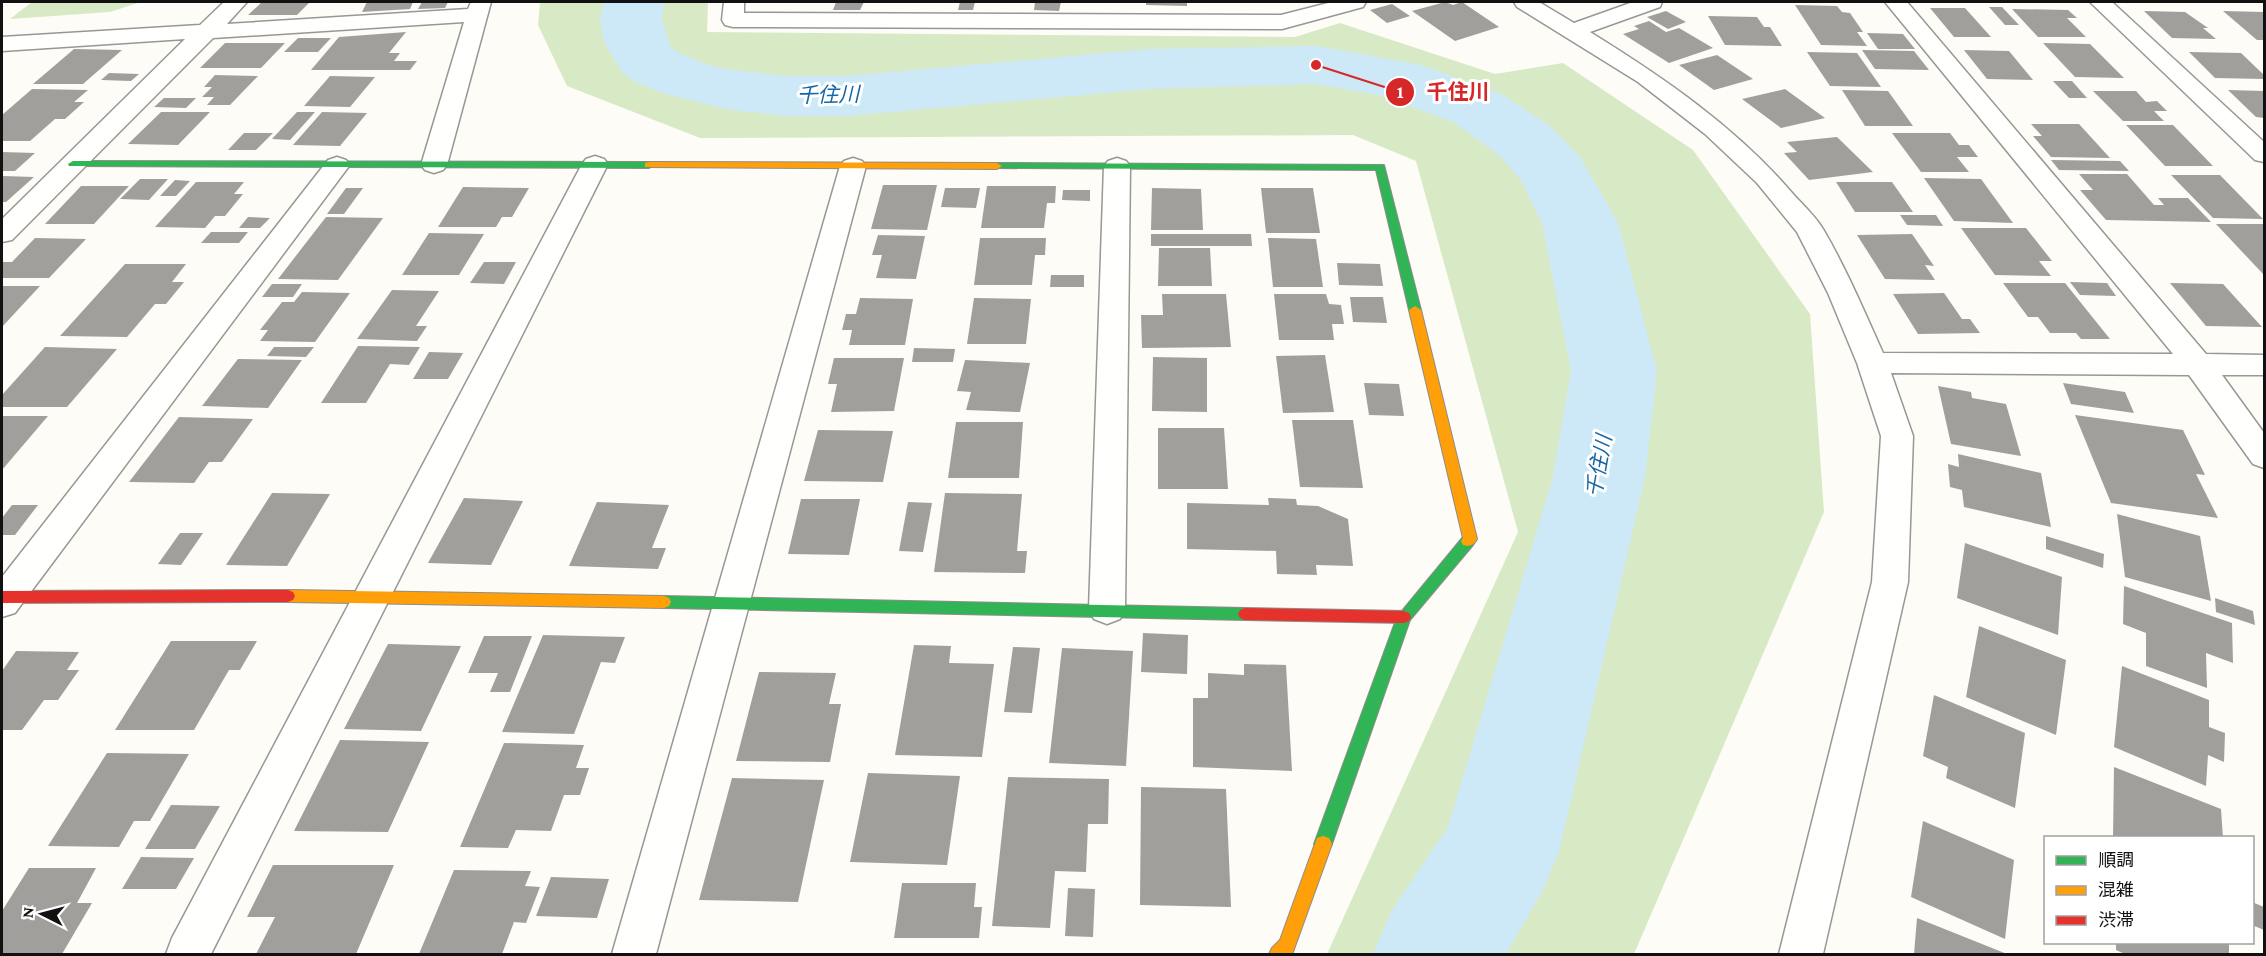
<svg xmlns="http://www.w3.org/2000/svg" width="2266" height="956" viewBox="0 0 2266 956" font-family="'Crimson Pro','Noto Sans JP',serif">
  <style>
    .forest { fill: #d8eac5 }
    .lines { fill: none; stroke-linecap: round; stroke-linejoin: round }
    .river { fill: #cde8f7; fill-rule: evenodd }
    .building { fill: #a19f9c }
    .street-casing { stroke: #979795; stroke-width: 3 }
    .fast-casing { stroke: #8e8d8b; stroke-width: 2 }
    .slow-casing { stroke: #8e8d8b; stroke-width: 2 }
    .jam-casing { stroke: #8e8d8b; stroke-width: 2 }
    .street { fill: #fffffe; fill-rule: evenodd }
    .fast { fill: #30b455; fill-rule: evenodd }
    .slow { fill: #ff9f0a; fill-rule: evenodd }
    .jam { fill: #e5322d; fill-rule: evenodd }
    .labels { text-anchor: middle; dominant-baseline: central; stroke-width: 6; stroke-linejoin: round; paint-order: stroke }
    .water-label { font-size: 21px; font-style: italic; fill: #1768a6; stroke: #fff }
    .leader { fill: none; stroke: #d62828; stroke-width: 2 }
    .callout-dot { fill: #d62828; stroke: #fff; stroke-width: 2 }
    .mark-label { font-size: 18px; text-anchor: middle; font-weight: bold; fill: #fff }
    .callout-label { font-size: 21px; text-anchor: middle; font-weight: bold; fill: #d62828; stroke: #fff; stroke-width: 6; stroke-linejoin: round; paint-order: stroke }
  </style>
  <rect width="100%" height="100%" fill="#fdfcf7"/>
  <!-- forest -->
  <g class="forest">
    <polygon points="32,2 141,2 110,12 10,19"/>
    <polygon points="540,2 708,2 707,32 1295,37 1340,23 1495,74 1563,63 1693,150 1810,314 1824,512 1634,954 1327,954 1518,532 1416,161 1353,135 700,138 567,86 538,25"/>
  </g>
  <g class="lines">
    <!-- river -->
    <polygon class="river" points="604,2 664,2 662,19 670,46 679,53 708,65 731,70 787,76 847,76 1151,49 1316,46 1421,65 1503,95 1550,126 1580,157 1618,223 1657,371 1645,477 1559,852 1542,892 1506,954 1373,954 1392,910 1448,827 1553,477 1571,371 1542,223 1521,180 1500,156 1455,123 1383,96 1316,84 1151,89 847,116 787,116 731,110 665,94 633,81 621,71 604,42 600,19"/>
  </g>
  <!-- building -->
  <g class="building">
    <polygon points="262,2 310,2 297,15 248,15"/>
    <polygon points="367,2 413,2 410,9 362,12"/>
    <polygon points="422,2 448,2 445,8 418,9"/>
    <polygon points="836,2 864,2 860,10 833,10"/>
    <polygon points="960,2 975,2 973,10 958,10"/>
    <polygon points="1035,2 1061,2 1059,11 1034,10"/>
    <polygon points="1146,2 1187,2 1187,6 1146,5"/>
    <polygon points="1445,2 1453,5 1462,2 1499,27 1455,41 1412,11"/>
    <polygon points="1392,4 1410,16 1387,23 1370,10"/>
    <polygon points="1795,5 1837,6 1842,12 1850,13 1863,32 1857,32 1867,46 1821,45"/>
    <polygon points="1989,7 2002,7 2019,25 2005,25"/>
    <polygon points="1930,8 1965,8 1991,37 1954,37"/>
    <polygon points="2012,9 2068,10 2077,18 2067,18 2086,37 2038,37"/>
    <polygon points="1666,11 1686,22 1668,29 1647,17"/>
    <polygon points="2144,11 2185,12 2208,28 2203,28 2216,39 2172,38"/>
    <polygon points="2223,11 2264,12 2264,40 2257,40"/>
    <polygon points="1708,16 1757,17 1764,27 1770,27 1782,46 1725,45"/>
    <polygon points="1649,21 1666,32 1679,28 1713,48 1669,63 1623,34 1639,29 1634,26"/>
    <polygon points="406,32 389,53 400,53 394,61 417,61 410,70 311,70 339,37"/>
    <polygon points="1867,33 1903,34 1915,49 1878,49"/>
    <polygon points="298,38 331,38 318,52 284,52"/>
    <polygon points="225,43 285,43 261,68 200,68"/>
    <polygon points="2043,43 2090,44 2124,78 2075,77"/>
    <polygon points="74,49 122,50 83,84 33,84"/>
    <polygon points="1862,50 1914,51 1929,70 1875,69"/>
    <polygon points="1964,50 2009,51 2033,80 1987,79"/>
    <polygon points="1807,52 1857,53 1881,87 1830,86"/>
    <polygon points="2189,52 2241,53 2264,75 2264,79 2215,78"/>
    <polygon points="1717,55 1753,79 1714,90 1679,65"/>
    <polygon points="109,73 139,74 131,81 101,80"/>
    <polygon points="215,75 258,76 230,105 207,105 214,97 202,97 212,87 204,87"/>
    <polygon points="330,76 375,77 350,107 304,106"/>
    <polygon points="2053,81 2072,81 2087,98 2069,98"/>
    <polygon points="32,89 88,90 74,102 84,102 65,119 55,119 30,141 2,141 2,115"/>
    <polygon points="1785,89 1825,118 1781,128 1742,99"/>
    <polygon points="1842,90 1888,91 1913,126 1865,126"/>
    <polygon points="2228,90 2264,91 2264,118 2256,117"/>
    <polygon points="2093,91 2136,91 2146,102 2157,101 2167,111 2154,111 2164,121 2123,121"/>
    <polygon points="164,98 196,98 186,108 154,107"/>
    <polygon points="161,112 210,112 178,145 128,144"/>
    <polygon points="297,112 315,112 290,140 272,139"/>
    <polygon points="322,112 367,113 340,146 293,145"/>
    <polygon points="2031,124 2079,124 2110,158 2051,157 2033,136 2042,136"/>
    <polygon points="2126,125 2173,125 2213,166 2165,166"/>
    <polygon points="244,133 273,133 256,150 228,150"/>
    <polygon points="1892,133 1950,133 1959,145 1969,145 1978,157 1957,157 1969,172 1921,172"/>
    <polygon points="1837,137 1873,172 1809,180 1784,153 1797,152 1787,142"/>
    <polygon points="2,152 35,153 15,171 2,171"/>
    <polygon points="2051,160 2120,161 2129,171 2059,170"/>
    <polygon points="2079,174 2127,174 2154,205 2164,205 2158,198 2188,198 2211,222 2106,220 2080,190 2093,190"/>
    <polygon points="2171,175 2220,175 2263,219 2213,218"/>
    <polygon points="3,176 34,177 6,202 2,202"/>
    <polygon points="1924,178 1981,179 2013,223 1954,221"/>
    <polygon points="140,179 168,179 149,200 120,199"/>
    <polygon points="175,180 190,181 176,196 160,196"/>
    <polygon points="196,182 244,182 234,194 243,194 225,216 215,216 205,228 155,227"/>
    <polygon points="1836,182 1892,182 1913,212 1855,212"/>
    <polygon points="883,185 937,185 927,230 871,229"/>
    <polygon points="81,186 129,186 94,224 45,224"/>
    <polygon points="987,186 1056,186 1055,203 1047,203 1044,228 981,228"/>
    <polygon points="463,187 529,188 512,217 502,217 496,227 438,227"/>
    <polygon points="346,188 363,188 344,214 327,214"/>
    <polygon points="945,188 980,188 976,208 941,207"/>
    <polygon points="1152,188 1201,189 1203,230 1151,230"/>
    <polygon points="1261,188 1313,188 1320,233 1266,233"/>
    <polygon points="1063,190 1090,190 1090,201 1062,200"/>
    <polygon points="1900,215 1936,215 1943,226 1907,225"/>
    <polygon points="248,217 270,218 260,228 239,228"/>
    <polygon points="326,217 383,218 338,280 278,279"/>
    <polygon points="2216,224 2264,224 2264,275"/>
    <polygon points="1961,228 2026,228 2052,261 2039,261 2051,276 1995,275"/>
    <polygon points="211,232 248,232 239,243 201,243"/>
    <polygon points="429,233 484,234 459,275 402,275"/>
    <polygon points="1151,234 1251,234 1252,246 1151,246"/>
    <polygon points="1912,234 1934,266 1925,265 1935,280 1885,279 1857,235"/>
    <polygon points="878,235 925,236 916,279 876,278 882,255 872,255"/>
    <polygon points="35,238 86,239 49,278 2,278 2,262 12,262"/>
    <polygon points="980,238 1046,238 1045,255 1035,255 1032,285 974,285"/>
    <polygon points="1268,238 1316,239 1323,287 1273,287"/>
    <polygon points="1159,248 1210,248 1212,286 1158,286"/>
    <polygon points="484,262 516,262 504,284 470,283"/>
    <polygon points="1337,263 1380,264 1383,286 1339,285"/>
    <polygon points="125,264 186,264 172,282 184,282 166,304 155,304 127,337 60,336"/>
    <polygon points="1051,275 1084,275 1084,287 1050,287"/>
    <polygon points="2070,282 2107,283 2116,296 2080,295"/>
    <polygon points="2003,283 2065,283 2110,339 2081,339 2076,333 2050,333 2038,317 2028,317"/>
    <polygon points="2170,283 2223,284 2262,327 2206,326"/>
    <polygon points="272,284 302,284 293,297 262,297"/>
    <polygon points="2,286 40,286 2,327"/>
    <polygon points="392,290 439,291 416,326 427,326 417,341 357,339"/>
    <polygon points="302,292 350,293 315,342 260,341 268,330 260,330 282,302 294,302"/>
    <polygon points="1944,293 1962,319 1970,319 1980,333 1918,334 1893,294"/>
    <polygon points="1162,294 1226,294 1231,347 1142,348 1141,315 1163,315"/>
    <polygon points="1274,294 1326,294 1329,304 1341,305 1344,324 1332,324 1334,340 1279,340"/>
    <polygon points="1350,297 1383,297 1387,323 1353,322"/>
    <polygon points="860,298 913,299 905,345 849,345 852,330 842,330 846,314 856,314"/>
    <polygon points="974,298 1031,299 1026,344 967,344"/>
    <polygon points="358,346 420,347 409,365 390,364 366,403 321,403"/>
    <polygon points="45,347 117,349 67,407 2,407 2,395"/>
    <polygon points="274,347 314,347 306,357 267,356"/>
    <polygon points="914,348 955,349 953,362 912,362"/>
    <polygon points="429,352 463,353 448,379 413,379"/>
    <polygon points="1325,355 1334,412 1283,413 1276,356"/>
    <polygon points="1153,357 1207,358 1207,412 1152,411"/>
    <polygon points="834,358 904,358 894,411 831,412 837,384 828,384"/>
    <polygon points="238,359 302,360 268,408 202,406"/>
    <polygon points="965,360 1030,363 1020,412 966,410 971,392 957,391"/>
    <polygon points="1364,383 1399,384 1404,416 1369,415"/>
    <polygon points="2063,383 2125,392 2134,413 2071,404"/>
    <polygon points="1938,386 1971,392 1972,398 2006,404 2021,456 1951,444"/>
    <polygon points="2075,415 2183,430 2205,475 2196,474 2218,518 2111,503"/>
    <polygon points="2,416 48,416 2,470"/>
    <polygon points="179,417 253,419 222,462 209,462 194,483 129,482"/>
    <polygon points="1292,420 1353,420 1363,488 1300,487"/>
    <polygon points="956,422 1023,422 1019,478 948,478"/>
    <polygon points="1158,428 1224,428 1228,489 1158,489"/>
    <polygon points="818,430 893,431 883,482 804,481"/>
    <polygon points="1958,454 2041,473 2051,527 1964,507 1962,490 1950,487 1948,464 1959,467"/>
    <polygon points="272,493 330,494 287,566 226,565"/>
    <polygon points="945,493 1022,494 1017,551 1027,551 1025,573 934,572"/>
    <polygon points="464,498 523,501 491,565 428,563"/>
    <polygon points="1268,498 1296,499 1297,505 1318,506 1348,519 1353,566 1316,565 1317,575 1277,574 1276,551 1187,549 1187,503 1269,505"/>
    <polygon points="801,499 860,499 849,555 788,554"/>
    <polygon points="597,502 669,505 652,548 666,548 658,569 569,566"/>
    <polygon points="908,502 932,503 923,552 899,551"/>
    <polygon points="12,505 38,505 15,535 2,535 2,518"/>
    <polygon points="2117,514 2200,536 2211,601 2125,577"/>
    <polygon points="180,533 203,533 181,565 158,564"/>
    <polygon points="2046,536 2104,554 2103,568 2046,549"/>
    <polygon points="1965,543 2062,577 2058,635 1957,598"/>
    <polygon points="2124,586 2232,623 2233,663 2206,653 2207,688 2146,666 2146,633 2123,624"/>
    <polygon points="2215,598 2253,611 2255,625 2216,612"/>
    <polygon points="1979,626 2066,660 2056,735 1966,697"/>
    <polygon points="1143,633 1188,635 1187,674 1141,672"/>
    <polygon points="543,635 625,637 615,663 601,662 574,734 502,732"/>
    <polygon points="484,636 532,636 510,692 490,692 498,673 468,673"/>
    <polygon points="171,641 257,641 240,670 229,670 194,730 115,730"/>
    <polygon points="388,644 461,646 421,731 344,729"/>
    <polygon points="914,645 951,646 949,663 994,664 982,757 895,755"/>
    <polygon points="1013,647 1040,648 1032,713 1004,712"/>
    <polygon points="1062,648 1133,651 1126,766 1049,763"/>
    <polygon points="16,651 79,652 67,670 79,670 58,700 44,700 22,730 2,730 2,671"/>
    <polygon points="1244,664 1286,665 1292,771 1193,767 1193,698 1208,698 1208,673 1244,675"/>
    <polygon points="2122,666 2209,700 2209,727 2225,733 2224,762 2208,755 2206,786 2114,747"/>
    <polygon points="759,672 836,673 829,704 841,704 830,762 736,761"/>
    <polygon points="1934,695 2025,733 2015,808 1946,778 1948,767 1923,756"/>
    <polygon points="340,740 429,742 388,832 294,831"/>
    <polygon points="504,743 584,745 576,768 589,768 580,795 564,795 551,831 516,830 508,848 460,847"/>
    <polygon points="107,753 189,754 150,821 134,821 119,847 48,846"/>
    <polygon points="2114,767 2221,809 2223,838 2113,838"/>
    <polygon points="868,773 960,776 947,865 850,862"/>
    <polygon points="1008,777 1109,779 1108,824 1088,824 1086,872 1055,871 1050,928 992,926"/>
    <polygon points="732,778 824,780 798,902 699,900"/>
    <polygon points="1141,787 1226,789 1231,907 1140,905"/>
    <polygon points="171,805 220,806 195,849 145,849"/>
    <polygon points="1923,821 2014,860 2005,939 1911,897"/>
    <polygon points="141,857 194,858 176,889 122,889"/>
    <polygon points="273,865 394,865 356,954 256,954 275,917 247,917"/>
    <polygon points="29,868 96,868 77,903 92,903 62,954 2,954 2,911"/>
    <polygon points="454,870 531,871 525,886 540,887 526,923 514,922 502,954 419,954"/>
    <polygon points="551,877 609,879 597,918 536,916"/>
    <polygon points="902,883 976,883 974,907 982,907 979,938 894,938"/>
    <polygon points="1068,888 1095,889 1093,937 1065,936"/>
    <polygon points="2252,902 2264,907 2264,930 2252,925"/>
    <polygon points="1917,918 2007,954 1914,954"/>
    <polygon points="2116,942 2229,942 2229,954 2125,954 2116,950"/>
  </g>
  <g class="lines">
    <defs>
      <g id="street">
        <polygon points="224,2 247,2 227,24 468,9 471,2 491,2 447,165 443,170 434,173 425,170 421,165 464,22 213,38 12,240 2,242 2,219 185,39 2,51 2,37 200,25"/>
        <polygon points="724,2 744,2 744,13 1281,15 1332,2 1366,2 1363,7 1282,29 733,27 725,25 722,20"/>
        <path d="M 1514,2 L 1539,2 L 1574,23 L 1633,2 L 1662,2 L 1660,7 L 1590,32 C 1664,78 1736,127 1793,194 C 1803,205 1815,216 1823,229 C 1846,268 1864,311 1883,353 L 2173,354 L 1885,2 L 1907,2 L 2206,354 L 2264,355 L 2264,375 L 2222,375 L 2264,433 L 2264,468 L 2253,464 L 2189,375 L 1891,373 L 1913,436 L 1908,582 L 1823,954 L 1779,954 L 1872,582 L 1881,436 L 1857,363 L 1828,293 L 1797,232 L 1757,183 L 1705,134 L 1638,82 L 1517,7 Z"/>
        <polygon points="2090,2 2112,2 2264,142 2264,162 2255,160"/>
        <polygon points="595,156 604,159 608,164 211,954 166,954 172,938 582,164 586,159"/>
        <polygon points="337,157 346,160 350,165 346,170 15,613 2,617 2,577 328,160"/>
        <polygon points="853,158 862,161 866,166 656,954 612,954 840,166 844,161"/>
        <polygon points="1117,158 1126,161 1130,166 1125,609 1120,619 1107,624 1094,619 1089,609 1104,166 1108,161"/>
      </g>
      <g id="fast">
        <polygon points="73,161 649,162 654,165 649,168 69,166 68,164"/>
        <polygon points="997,163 1384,165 1421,310 1415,314 1409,310 1376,170 993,168 992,166"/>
        <polygon points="1468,536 1473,537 1475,541 1473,545 1410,620 1332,844 1329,850 1323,852 1317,850 1314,844 1397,617 1463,537"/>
        <polygon points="664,596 1245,608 1250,610 1252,614 1250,618 1245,620 664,608 659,606 657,602 659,598"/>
      </g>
      <g id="slow">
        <polygon points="649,162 997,163 1002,166 997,169 645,167 645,163"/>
        <path d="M 1415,306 L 1421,310 L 1477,539 C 1474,545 1470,547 1463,545 L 1461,541 L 1463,538 L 1409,310 Z"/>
        <polygon points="288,590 664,596 669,598 671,602 669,606 664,608 288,602 283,600 281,596 283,592"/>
        <polygon points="1323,836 1329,838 1332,844 1293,952 1291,954 1269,954 1272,948 1280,940 1317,838"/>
      </g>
      <g id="jam">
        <polygon points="288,590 293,592 295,596 293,600 288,602 2,603 2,591"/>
        <polygon points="1245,608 1404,611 1409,613 1411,617 1409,621 1404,623 1245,620 1240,618 1238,614 1240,610"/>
      </g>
    </defs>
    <!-- street casing -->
    <use href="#street" class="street-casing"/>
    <!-- fast casing -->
    <use href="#fast" class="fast-casing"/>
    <!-- slow casing -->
    <use href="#slow" class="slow-casing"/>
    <!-- jam casing -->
    <use href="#jam" class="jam-casing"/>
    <!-- street -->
    <use href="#street" class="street"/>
    <!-- fast -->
    <use href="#fast" class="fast"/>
    <!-- slow -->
    <use href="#slow" class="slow"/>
    <!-- jam -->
    <use href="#jam" class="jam"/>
  </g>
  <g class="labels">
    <!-- water labels -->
    <g class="water-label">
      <text transform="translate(828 95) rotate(-1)">千住川</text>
      <text transform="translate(1599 466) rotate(-80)">千住川</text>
    </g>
  </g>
  <!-- callouts -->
  <path class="leader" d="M1316 65L1400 92"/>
  <g class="callout-dot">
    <circle cx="1316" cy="65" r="6"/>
    <circle cx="1400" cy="92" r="15"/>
  </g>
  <g class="mark-label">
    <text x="1400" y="98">1</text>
  </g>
  <g class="callout-label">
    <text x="1458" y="99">千住川</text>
  </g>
  <!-- border -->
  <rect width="2266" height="956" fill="none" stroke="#111111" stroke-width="6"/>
  <!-- legend -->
  <rect x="2044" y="836" width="210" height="108" fill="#ffffff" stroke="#a0a0a0" stroke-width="1.5"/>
  <rect x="2056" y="856" width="30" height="9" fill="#30b455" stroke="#a0a0a0" stroke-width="1.5"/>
  <text x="2098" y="866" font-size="18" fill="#111111">順調</text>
  <rect x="2056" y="886" width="30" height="9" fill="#ff9f0a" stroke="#a0a0a0" stroke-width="1.5"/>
  <text x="2098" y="896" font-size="18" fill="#111111">混雑</text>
  <rect x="2056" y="916" width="30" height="9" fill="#e5322d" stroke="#a0a0a0" stroke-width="1.5"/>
  <text x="2098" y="926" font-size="18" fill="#111111">渋滞</text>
  <!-- north arrow -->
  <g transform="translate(42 914) rotate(276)" stroke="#ffffff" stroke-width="4.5" paint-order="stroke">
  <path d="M0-4.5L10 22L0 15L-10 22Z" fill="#111111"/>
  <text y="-9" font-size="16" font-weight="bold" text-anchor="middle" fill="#111111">N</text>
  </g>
</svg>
